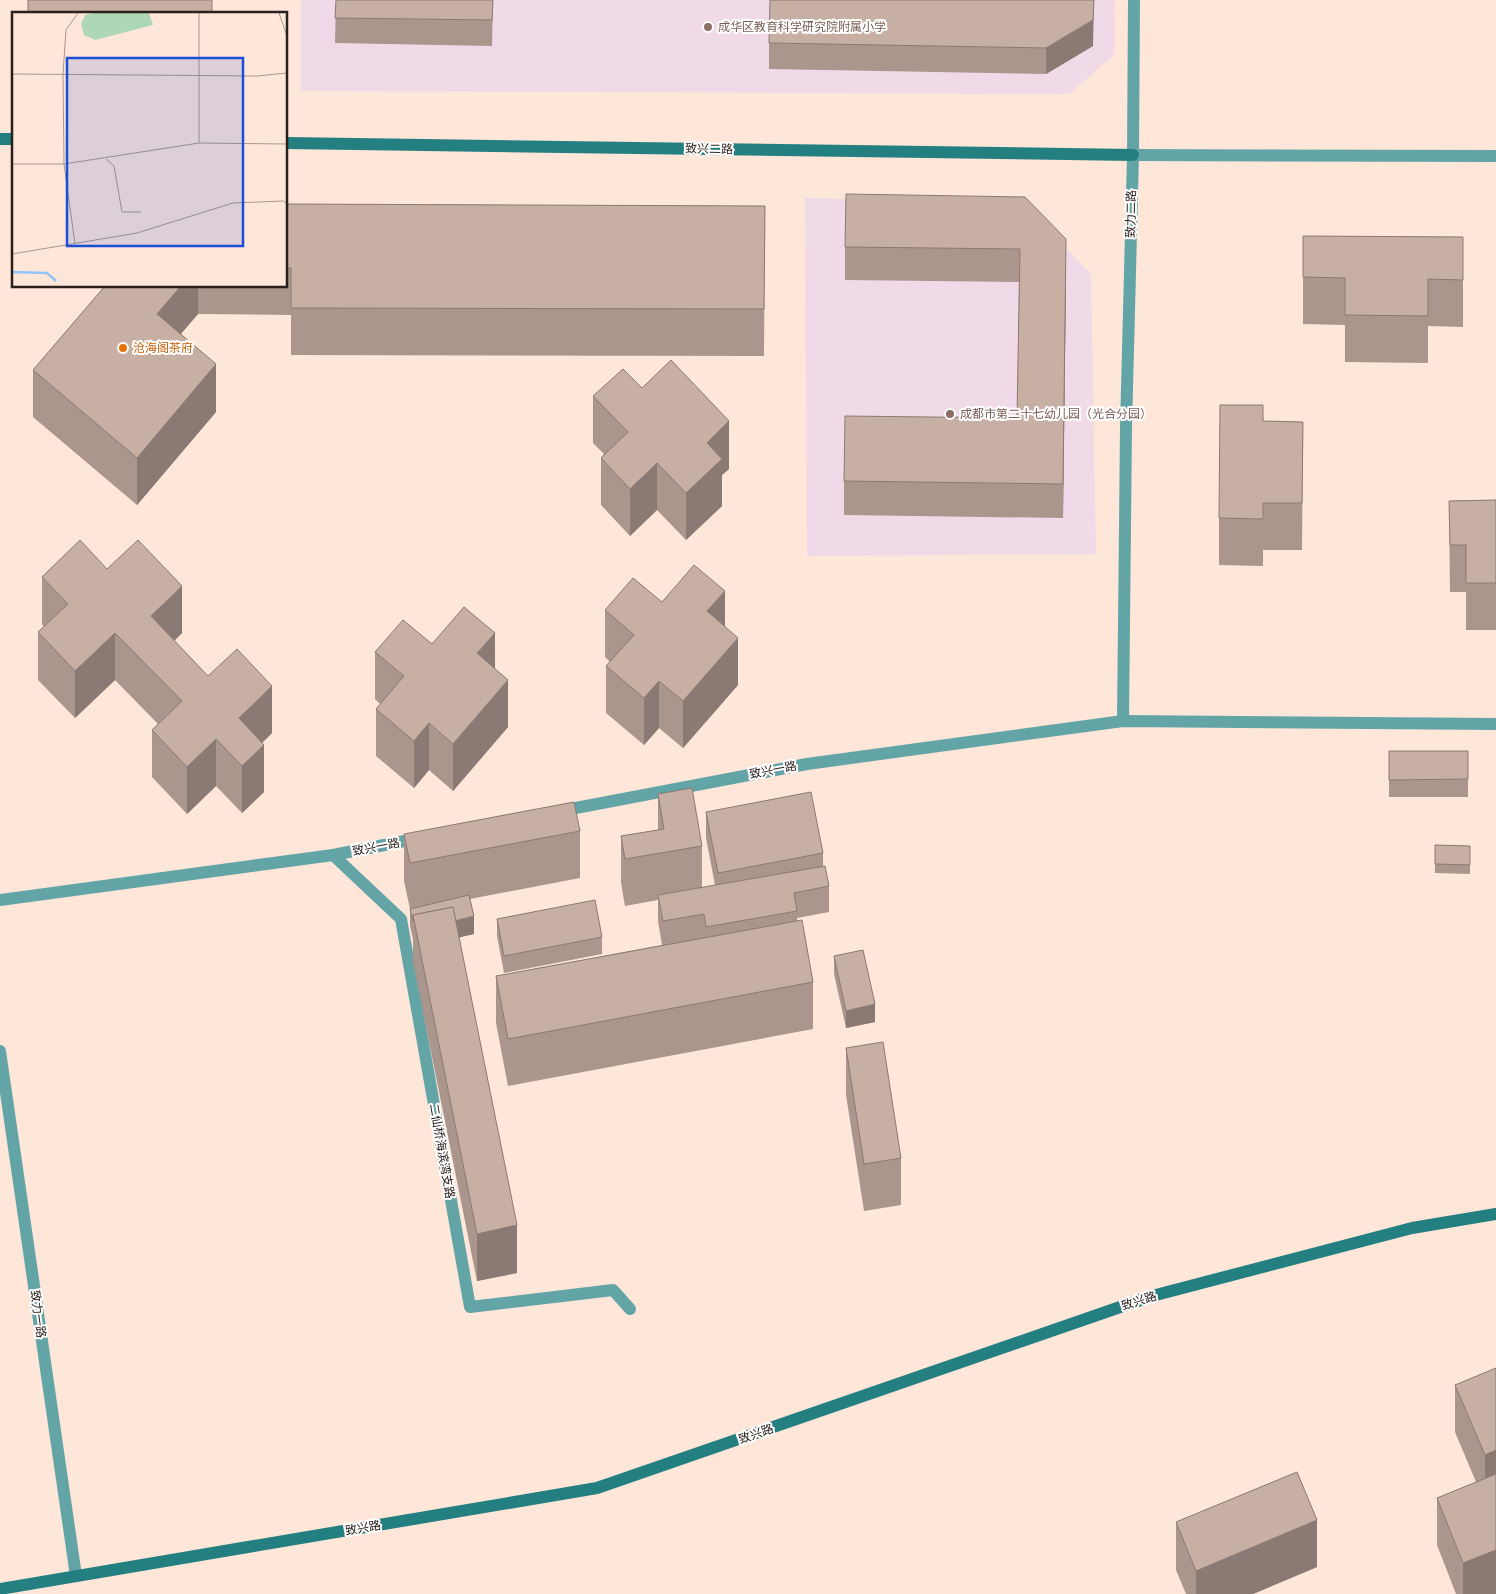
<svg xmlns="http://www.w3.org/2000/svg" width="1496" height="1594" viewBox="0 0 1496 1594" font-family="Raleway,'Noto Sans SC',sans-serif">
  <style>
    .education { fill: #f0dae8 }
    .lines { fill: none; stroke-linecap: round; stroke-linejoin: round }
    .street { stroke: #63a5a7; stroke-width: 12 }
    .secondary { stroke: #247f81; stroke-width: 12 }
    .wall { fill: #ab968d }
    .shaded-wall { fill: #8b7a73 }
    .building { fill: #c7afa4; stroke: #8b7a73 }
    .education-dot { fill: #8d6e63; stroke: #fff; stroke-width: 2 }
    .food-dot { fill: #e8710a; stroke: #fff; stroke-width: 2 }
    .labels { text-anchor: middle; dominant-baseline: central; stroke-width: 4; stroke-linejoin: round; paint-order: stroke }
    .education-label { font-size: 12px; fill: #785e54; stroke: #fff; text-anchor: start }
    .street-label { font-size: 12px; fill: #2a211d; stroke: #fff }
    .food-label { font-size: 12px; fill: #c56008; stroke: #fff; text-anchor: start }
    .inset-river { fill: none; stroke: #91c5f8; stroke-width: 2.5 }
    .inset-road { fill: none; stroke: #a9978e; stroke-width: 1 }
    .view { fill: #1d4ed8; fill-opacity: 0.15; stroke: #1d4ed8; stroke-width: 2.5 }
    .inset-edge { fill: none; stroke: #2a211d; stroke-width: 2.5 }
  </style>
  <rect width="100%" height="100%" fill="#fee6d9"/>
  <!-- education -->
  <g class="education">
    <polygon points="301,0 1115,0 1114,55 1069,94 301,91"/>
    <polygon points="805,198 1022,203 1091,274 1096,554 807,556"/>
  </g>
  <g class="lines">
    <!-- street -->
    <g class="street">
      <polyline points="1133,155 1496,156"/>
      <polyline points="1123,721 1126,428 1133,155 1134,0"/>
      <polyline points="560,811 807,764 1123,721 1496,724"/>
      <polyline points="333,855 401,919 470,1307 613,1290 630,1309"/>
      <polyline points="0,900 333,855 420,838"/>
      <polyline points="0,1051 76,1576"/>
    </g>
    <!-- secondary -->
    <g class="secondary">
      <polyline points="0,139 14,139"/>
      <polyline points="286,143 1133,155"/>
      <polyline points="0,1589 597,1488 1152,1296 1412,1228 1496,1214"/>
    </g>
  </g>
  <!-- wall -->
  <g class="wall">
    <polygon points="336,0 493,0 492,46 335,43"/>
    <polygon points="769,43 1093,46 1046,74 769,69"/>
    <polygon points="1025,197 1066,272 1063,518 844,515 844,481 1017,418 1019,282 845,280 845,247"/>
    <polygon points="286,204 765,206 764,356 291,355 291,315 198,314 181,334 216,412 137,505 33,417 33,370 105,286 286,286"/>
    <polygon points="1303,236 1463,237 1463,327 1428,326 1428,363 1345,362 1345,325 1303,324"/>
    <polygon points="642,388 729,469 722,475 722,506 686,540 657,510 630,536 601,505 601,458 604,454 593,443 593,396"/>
    <polygon points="1263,421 1303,422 1302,550 1263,550 1263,566 1219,565 1219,518"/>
    <polygon points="1496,500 1496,630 1466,630 1466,592 1450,592 1449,501"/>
    <polygon points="107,569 182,633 174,641 208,676 272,733 262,743 264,792 242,813 216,786 187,814 152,777 152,730 158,724 115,680 75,718 38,680 38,632 44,627 42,624 42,577"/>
    <polygon points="662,602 725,627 738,685 683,748 659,728 644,745 606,713 606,666 610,662 605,657 605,610"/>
    <polygon points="432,644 495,668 508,727 453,791 429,770 414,788 376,756 376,709 380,704 375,699 375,652"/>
    <rect x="1389" y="751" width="79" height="46"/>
    <polygon points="658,794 702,846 702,888 715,885 706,838 706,812 823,853 823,866 829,886 829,912 797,918 797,921 813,982 813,1029 508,1086 496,1023 496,976 662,945 658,921 658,900 625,906 621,883 621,836 658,830"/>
    <polygon points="580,831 580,878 470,899 474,934 459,937 517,1273 477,1281 413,962 413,939 410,926 410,909 404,881 404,834"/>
    <polygon points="1435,845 1470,846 1470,874 1435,873"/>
    <polygon points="497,919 602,937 602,954 504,973 497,936"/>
    <polygon points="834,956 875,1022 846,1028 834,974"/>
    <polygon points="846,1048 901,1158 901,1205 864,1211 846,1095"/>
    <polygon points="1496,1368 1496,1594 1456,1594 1437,1545 1437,1498 1476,1482 1455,1432 1455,1385"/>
    <polygon points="1176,1522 1317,1567 1253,1594 1186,1594 1176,1570"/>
  </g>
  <!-- shaded-wall -->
  <g class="shaded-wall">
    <polygon points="1094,0 1093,46 1046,74 1046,48"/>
    <polygon points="1066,239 1066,272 1063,518 1063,484"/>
    <polygon points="181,286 198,286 198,314 157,361 157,314"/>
    <polygon points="216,364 216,412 137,505 137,458"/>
    <polygon points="729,421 729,469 722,475 722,506 686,540 686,493 707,443"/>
    <polygon points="657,463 657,510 630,536 630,489"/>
    <polygon points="182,586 182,633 151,664 151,616"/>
    <polygon points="725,591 725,638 707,611"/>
    <polygon points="115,633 115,680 75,718 75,671"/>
    <polygon points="495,633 495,680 477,653"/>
    <polygon points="738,638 738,685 683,748 683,701"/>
    <polygon points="508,680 508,727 453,791 453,744"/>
    <polygon points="659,681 659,728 644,745 644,698"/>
    <polygon points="272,686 272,733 240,764 239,718"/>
    <polygon points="429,723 429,770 414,788 414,741"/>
    <polygon points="216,739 216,786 187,814 187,767"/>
    <polygon points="264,745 264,792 242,813 242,766"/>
    <polygon points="474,916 474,934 419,947 416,930"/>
    <polygon points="875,1004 875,1022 846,1028 846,1011"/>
    <polygon points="517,1225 517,1273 477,1281 477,1234"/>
    <polygon points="1496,1450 1496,1497 1485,1502 1485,1455"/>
    <polygon points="1317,1520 1317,1567 1253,1594 1196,1594 1196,1571"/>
    <polygon points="1496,1550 1496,1594 1463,1594 1463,1563"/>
  </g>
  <!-- building -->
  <g class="building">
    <rect x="28" y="0" width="184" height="14"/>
    <polygon points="336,0 493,0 492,20 335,18"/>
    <polygon points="770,0 1094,0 1093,20 1046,48 769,43"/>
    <polygon points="846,194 1025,197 1066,239 1063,484 844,481 845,416 1017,418 1020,249 845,247"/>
    <polygon points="286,204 765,206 764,309 291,308 291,268 286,268"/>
    <polygon points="1303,236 1463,237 1463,280 1428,279 1428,316 1345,315 1345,278 1303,277"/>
    <polygon points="105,286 181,286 157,314 216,364 137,458 33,370"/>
    <polygon points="671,360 729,421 707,443 722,459 686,493 657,463 630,489 601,458 628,432 593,396 623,369 642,388"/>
    <polygon points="1220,405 1263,405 1263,421 1303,422 1302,503 1263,503 1263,519 1219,518"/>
    <polygon points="1496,500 1496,583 1466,583 1466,545 1450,545 1449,501"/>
    <polygon points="80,540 107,569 138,540 182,586 151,616 208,676 237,649 272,686 239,718 264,745 242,766 216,739 187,767 152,730 182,701 115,633 75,671 38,632 68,604 42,577"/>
    <polygon points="694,565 725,591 707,611 738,638 683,701 659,681 644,698 606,666 634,635 605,610 633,578 662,602"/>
    <polygon points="464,607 495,633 477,653 508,680 453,744 429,723 414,741 376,709 404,676 375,652 403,620 432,644"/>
    <polygon points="1389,751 1468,751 1468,779 1389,780"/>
    <polygon points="692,788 702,846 625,859 621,836 664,829 658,794"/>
    <polygon points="811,792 823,853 718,873 706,812"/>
    <polygon points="574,802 580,831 410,863 404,834"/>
    <polygon points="1435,845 1470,846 1470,865 1435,864"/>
    <polygon points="825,866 829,886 794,893 797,911 706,927 704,914 663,921 658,895"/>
    <polygon points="469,895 474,916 455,921 453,907 413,915 413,921 410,909"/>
    <polygon points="595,900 602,937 504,956 497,919"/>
    <polygon points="453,907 517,1225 477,1234 413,915"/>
    <polygon points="802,920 813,982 508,1039 496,976"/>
    <polygon points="863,950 875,1004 846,1011 834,956"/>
    <polygon points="883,1042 901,1158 864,1164 846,1048"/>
    <polygon points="1496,1368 1496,1450 1485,1455 1455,1385"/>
    <polygon points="1297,1472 1317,1520 1196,1571 1176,1522"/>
    <polygon points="1496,1474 1496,1550 1463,1563 1437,1498"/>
  </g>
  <!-- markers -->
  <g class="education-dot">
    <circle cx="708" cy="27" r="5"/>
    <circle cx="950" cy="414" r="5"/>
  </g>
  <circle class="food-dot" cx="123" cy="348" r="5"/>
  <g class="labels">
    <!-- education labels -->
    <g class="education-label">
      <text x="718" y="27">成华区教育科学研究院附属小学</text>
      <text x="960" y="414">成都市第二十七幼儿园（光合分园）</text>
    </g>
    <!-- street labels -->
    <g class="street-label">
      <text transform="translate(709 149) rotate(1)">致兴二路</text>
      <text transform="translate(1131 214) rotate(-89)">致力二路</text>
      <text transform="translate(773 770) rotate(-11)">致兴一路</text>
      <text transform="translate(376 847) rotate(-11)">致兴一路</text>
      <text transform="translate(442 1151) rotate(80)">二仙桥海滨湾支路</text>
      <text transform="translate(1139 1301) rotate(-18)">致兴路</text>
      <text transform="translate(38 1314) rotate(82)">致力一路</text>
      <text transform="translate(756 1434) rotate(-19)">致兴路</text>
      <text transform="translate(363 1528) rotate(-10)">致兴路</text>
    </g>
    <!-- food labels -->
    <g class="food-label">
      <text x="133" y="348">沧海阁茶府</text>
    </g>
  </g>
  <!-- overview -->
  <g transform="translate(12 12)">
    <rect width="275" height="275" fill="#fee6d9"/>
    <path d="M 82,1 L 137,1 L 141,13 L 83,28 L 72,23 L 69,12 L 73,3 Z" fill="#aed7b8"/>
    <path class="inset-river" d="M 0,260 L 35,261 L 44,269"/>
    <path class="inset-road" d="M 267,1 L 275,24M 0,62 L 245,64 L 275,61M 187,131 L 187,1M 94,147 L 102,154 L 110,200 L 129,200M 0,152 L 52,152 L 187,131 L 275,132M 63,232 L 52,152 L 51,62 L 54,18 L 66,1M 0,242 L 125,221 L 221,191 L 271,189 L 275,192"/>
    <path class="view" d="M 55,46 L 231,46 L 231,234 L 55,234 Z"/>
    <rect width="275" height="275" class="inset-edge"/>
  </g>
</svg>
